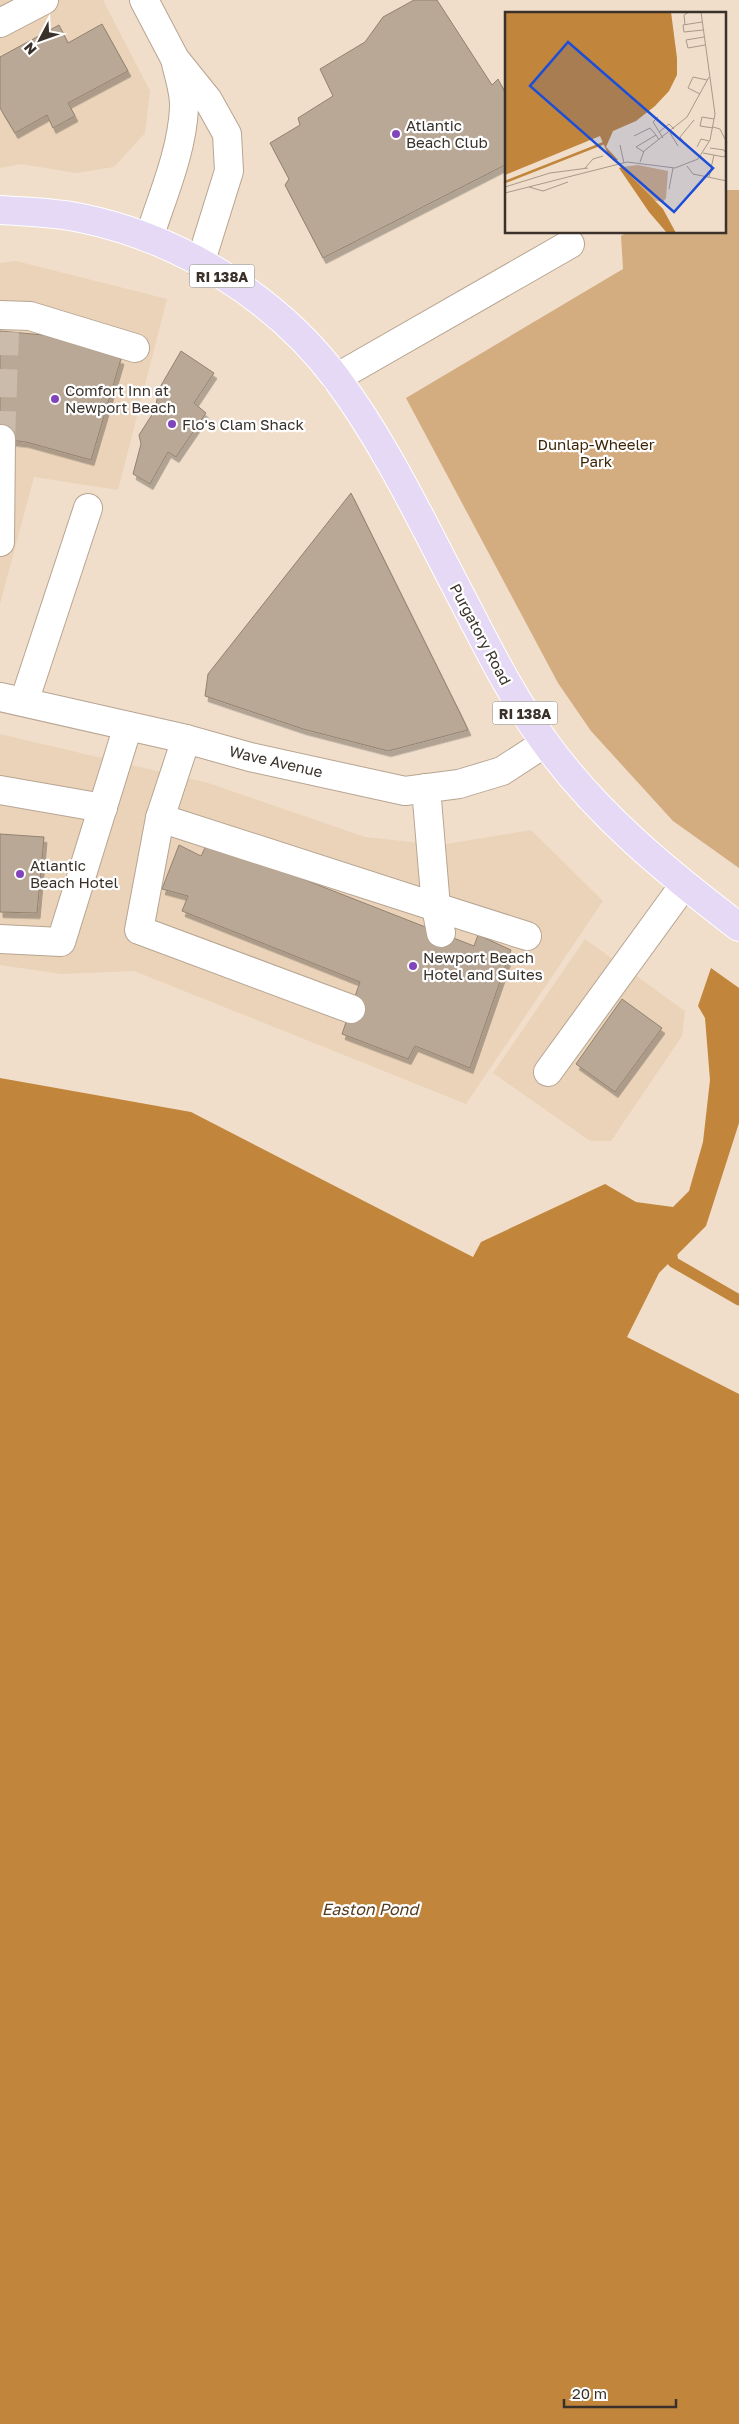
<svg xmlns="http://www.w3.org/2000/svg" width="739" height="2424" viewBox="0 0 739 2424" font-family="'Golos Text',sans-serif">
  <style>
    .built { fill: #ead3b9 }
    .green { fill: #d3ac80 }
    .water { fill: #c1853b }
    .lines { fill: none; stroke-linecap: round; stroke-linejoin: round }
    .stream { stroke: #c1853b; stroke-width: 11 }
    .building { fill: #baa896; stroke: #938270; filter: url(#shadow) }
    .minor-tunnel { stroke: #cbbbaa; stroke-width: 28; stroke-dasharray: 28 14; stroke-linecap: butt }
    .minor-casing { stroke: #b7a592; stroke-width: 30 }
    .major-casing { stroke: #fff; stroke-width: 30 }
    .minor { stroke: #fff; stroke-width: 28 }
    .major { stroke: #e5d9f5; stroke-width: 28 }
    .poi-dot { fill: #8144ba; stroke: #fff; stroke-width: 2 }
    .labels { text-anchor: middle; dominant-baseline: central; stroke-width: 4.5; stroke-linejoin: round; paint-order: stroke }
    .shield { fill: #fff; stroke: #746f6a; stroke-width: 1 }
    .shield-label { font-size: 14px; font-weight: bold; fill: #39312a }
    .poi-label { font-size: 15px; fill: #39312a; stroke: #fff; text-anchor: start }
    .park-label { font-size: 15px; fill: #3e2505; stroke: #fff }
    .street-label { font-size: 15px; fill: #39312a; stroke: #fff }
    .water-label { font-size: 16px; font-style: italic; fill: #563c1d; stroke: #fff }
    .inset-river { fill: none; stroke: #c1853b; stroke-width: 2.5 }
    .inset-road { fill: none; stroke: #a7998a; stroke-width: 1 }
    .view { fill: #1d4ed8; fill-opacity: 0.15; stroke: #1d4ed8; stroke-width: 2.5 }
    .inset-edge { fill: none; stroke: #39312a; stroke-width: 2.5 }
  </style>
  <defs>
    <filter id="shadow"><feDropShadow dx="3" dy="5.5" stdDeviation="0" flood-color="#0004"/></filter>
  </defs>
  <rect width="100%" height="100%" fill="#f0deca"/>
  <!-- built -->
  <g class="built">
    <polygon points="0,0 103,0 150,91 145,133 114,167 76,173 21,164 0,168"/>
    <polygon points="16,261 167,299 118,490 34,477 0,604 0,263"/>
    <polygon points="0,734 208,783 365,837 440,845 531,830 603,901 466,1104 134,971 61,974 0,965"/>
    <polygon points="585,939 685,1011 682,1036 611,1141 590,1141 493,1073"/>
  </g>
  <!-- green -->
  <polygon class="green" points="725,190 739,190 739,868 673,821 591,731 558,683 406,398 623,269 621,236 626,233 725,232"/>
  <!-- water -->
  <polygon class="water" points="711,968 739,988 739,1123 706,1226 659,1273 627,1337 739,1394 739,2424 0,2424 0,1078 191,1112 473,1257 481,1242 605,1184 636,1202 673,1207 689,1191 703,1142 710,1080 705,1018 698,1006"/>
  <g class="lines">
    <!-- stream -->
    <polyline class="stream" points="670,1245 673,1262 739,1300"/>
  </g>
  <!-- building -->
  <g class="building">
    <polygon points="414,0 437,0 492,85 498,79 507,96 507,164 323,258 285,185 289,179 270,143 300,125 298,118 333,96 320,69 365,42 383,17"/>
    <polygon points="102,24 128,71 68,103 75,116 53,128 47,115 15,133 0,108 0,57 59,25 68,43"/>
    <polygon points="0,331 65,337 121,359 91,460 26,442 0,439"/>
    <polygon points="181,351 214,373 194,403 206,413 176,457 168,452 150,484 133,474 141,444 139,435 155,410 159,389"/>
    <polygon points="351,493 461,715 468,730 388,751 303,729 205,696 208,674"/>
    <polygon points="0,834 44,837 37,913 0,912"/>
    <polygon points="208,842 474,946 478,935 511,950 470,1068 415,1046 408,1059 342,1034 360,982 182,911 188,896 162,889 179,845 201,856"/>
    <polygon points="622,999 662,1028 615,1092 576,1064"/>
  </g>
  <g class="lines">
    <!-- minor-tunnel -->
    <polyline class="minor-tunnel" points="1,439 5,332"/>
    <defs>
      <g id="minor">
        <polyline points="144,0 175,59 208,100 227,134 229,171 200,264"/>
        <polyline points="0,23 44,0"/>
        <path d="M 149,238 C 162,197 182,152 184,108 C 185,93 179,77 176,63"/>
        <polyline points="0,315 30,316 135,348"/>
        <polyline points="336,378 570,244"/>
        <polyline points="0,542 1,439"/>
        <polyline points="0,697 186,739 250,757 405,791 459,784 502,771 545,743"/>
        <polyline points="24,702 88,508"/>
        <polyline points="186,739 160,818 436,907 426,788"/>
        <polyline points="0,790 103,808"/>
        <polyline points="160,818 139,930 351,1009"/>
        <polyline points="441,933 436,907 527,936"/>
        <polyline points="0,939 61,942 128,726"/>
        <polyline points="548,1072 684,885"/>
      </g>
      <path id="major" d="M 0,210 C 27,212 54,212 81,218 C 179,238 277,298 337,379 C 387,446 424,526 463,600 C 488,648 512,697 544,741 C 597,815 667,872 739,927"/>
    </defs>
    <!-- minor casing -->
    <use href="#minor" class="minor-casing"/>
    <!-- major casing -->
    <use href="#major" class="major-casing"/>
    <!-- minor -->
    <use href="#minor" class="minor"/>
    <!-- major -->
    <use href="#major" class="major"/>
  </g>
  <!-- markers -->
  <g class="poi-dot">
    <circle cx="396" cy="134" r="5"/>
    <circle cx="55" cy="399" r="5"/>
    <circle cx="172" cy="424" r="5"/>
    <circle cx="20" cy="874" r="5"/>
    <circle cx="413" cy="966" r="5"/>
  </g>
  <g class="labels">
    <!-- shield labels -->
    <g class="shield">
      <rect x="189.5" y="264.5" width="65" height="23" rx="4"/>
      <rect x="492.5" y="701.5" width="65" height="23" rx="4"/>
    </g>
    <g class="shield-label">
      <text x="222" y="276">RI 138A</text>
      <text x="525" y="713">RI 138A</text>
    </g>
    <!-- poi labels -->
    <g class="poi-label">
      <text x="406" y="125">Atlantic<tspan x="406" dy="17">Beach Club</tspan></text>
      <text x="65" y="390">Comfort Inn at<tspan x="65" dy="17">Newport Beach</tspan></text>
      <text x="182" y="424">Flo's Clam Shack</text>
      <text x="30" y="865">Atlantic<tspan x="30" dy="17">Beach Hotel</tspan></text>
      <text x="423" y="957">Newport Beach<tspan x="423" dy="17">Hotel and Suites</tspan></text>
    </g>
    <!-- park labels -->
    <g class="park-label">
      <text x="596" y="444">Dunlap-Wheeler<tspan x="596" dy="17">Park</tspan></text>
    </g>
    <!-- street labels -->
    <g class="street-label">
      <text transform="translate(481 634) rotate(62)">Purgatory Road</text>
      <text transform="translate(276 761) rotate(13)">Wave Avenue</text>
    </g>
    <!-- water labels -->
    <g class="water-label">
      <text x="370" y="1909">Easton Pond</text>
    </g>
  </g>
  <!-- overview -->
  <g transform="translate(505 12)">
    <rect width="221" height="221" fill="#f0deca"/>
    <path d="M 133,153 L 163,159 L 161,186 L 158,190 L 147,188 L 117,155 Z" fill="#d3ac80"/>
    <path d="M 0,0 L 166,0 L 172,46 L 172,63 L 164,79 L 150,94 L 131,109 L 108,119 L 101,135 L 113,148 L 109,149 L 103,142 L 95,124 L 0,163 ZM 117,155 L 158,197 L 171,221 L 162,221 L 144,200 L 114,156 Z" fill="#c1853b"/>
    <path class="inset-river" d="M 0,170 L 99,131"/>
    <path class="inset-road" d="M 197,10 L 178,13 L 179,20 L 198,18M 180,13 L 179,3 L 184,0M 199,25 L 181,28 L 183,36 L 200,33M 195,82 L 183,76 L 188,65 L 202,68M 153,105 L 148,110 L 158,126M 208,115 L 215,117 L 222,131M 208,116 L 195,114 L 197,105 L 209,107M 154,120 L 164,112 L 169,117M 165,121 L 173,134M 129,124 L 145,116 L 151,123M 115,133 L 119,151M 181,133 L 175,125 L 189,108M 192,135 L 196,127 L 204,129M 139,140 L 131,135 L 151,123 L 154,128M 198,141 L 219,145 L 221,142 L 219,138 L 205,136M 135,150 L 139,139 L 182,105 L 204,65M 182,154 L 188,162 L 222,169M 80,156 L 88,147 L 98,144M 204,165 L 209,143M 0,175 L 45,161 L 83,156M 24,175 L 38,179 L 63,170M 164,177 L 168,156M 0,181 L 122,150 L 170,156 L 193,147 L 205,128 L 210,102 L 196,0"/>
    <path class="view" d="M 63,30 L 208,156 L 169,200 L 25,74 Z"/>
    <rect width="221" height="221" class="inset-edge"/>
  </g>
  <!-- north arrow -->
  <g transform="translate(40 40) rotate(229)" stroke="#ffffff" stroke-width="4" paint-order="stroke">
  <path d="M0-4L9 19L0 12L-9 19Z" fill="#39312a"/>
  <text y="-8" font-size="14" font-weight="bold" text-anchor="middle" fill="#39312a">N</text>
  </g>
  <!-- scale -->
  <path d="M564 2399v8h112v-8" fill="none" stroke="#39312a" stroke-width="2.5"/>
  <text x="572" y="2399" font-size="15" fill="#39312a" stroke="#ffffff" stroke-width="4" paint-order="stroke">20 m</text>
</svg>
